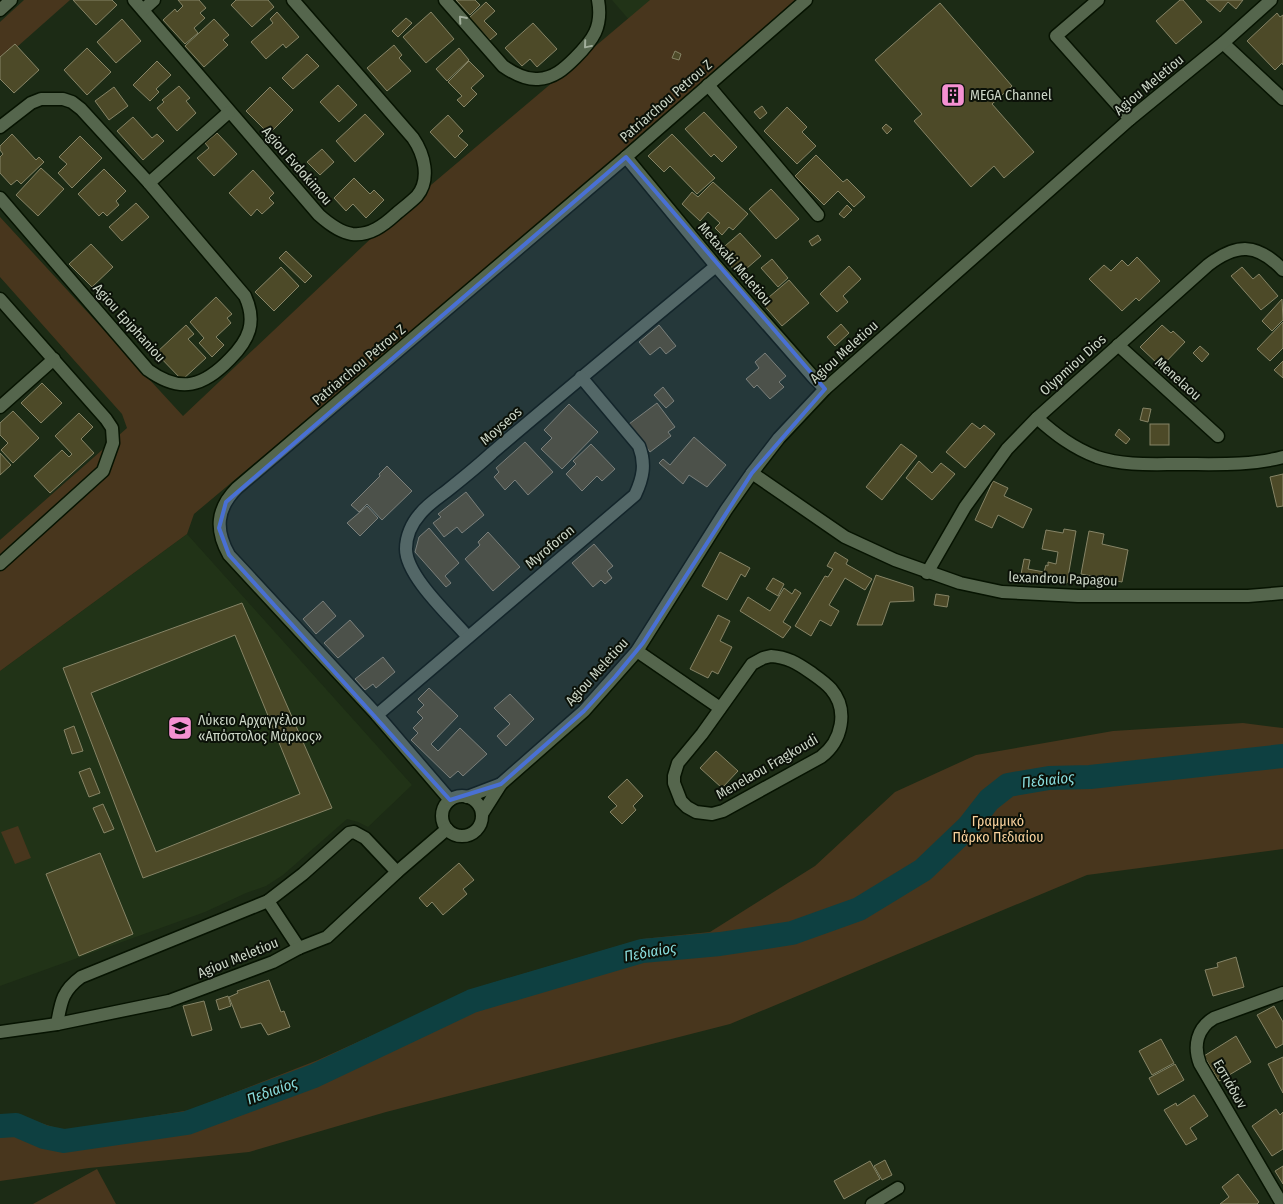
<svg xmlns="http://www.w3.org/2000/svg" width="1283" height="1204" viewBox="0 0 1283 1204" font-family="'Fira Sans Condensed',sans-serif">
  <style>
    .built { fill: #213317 }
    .green { fill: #48361d }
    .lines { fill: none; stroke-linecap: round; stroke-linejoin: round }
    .river { stroke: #0e4041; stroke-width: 24 }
    .building { fill: #4d4a28; stroke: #868466; fill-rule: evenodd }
    .minor-casing { stroke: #061301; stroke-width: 15 }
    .minor { stroke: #55664d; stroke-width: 12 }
    .oneway { stroke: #a2af9c }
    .marked { fill: #4970d4; fill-opacity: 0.2; stroke: #4970d4; stroke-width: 4; stroke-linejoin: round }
    .labels { text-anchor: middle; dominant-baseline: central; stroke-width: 4; stroke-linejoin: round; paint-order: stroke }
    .street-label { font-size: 14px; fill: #ccd6c7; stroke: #0b1108 }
    .poi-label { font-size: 14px; fill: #ccd6c7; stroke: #0b1108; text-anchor: start }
    .park-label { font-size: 14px; fill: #f9d19c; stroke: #0b1108 }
    .water-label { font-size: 15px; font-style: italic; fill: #89dcdd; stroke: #0b1108 }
  </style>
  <rect width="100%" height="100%" fill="#1c2b15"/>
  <!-- built -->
  <g class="built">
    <polygon points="612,0 657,0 631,22"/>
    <polygon points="187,534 412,785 368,827 358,822 347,819 283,875 266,886 246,893 205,912 0,986 0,671"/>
  </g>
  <!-- green -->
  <g class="green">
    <polygon points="24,0 70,0 0,62 0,22"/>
    <polygon points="650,0 807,0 194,514 187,534 0,671 0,540 127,428 122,414 0,277 0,217 183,416 399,212"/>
    <polygon points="1243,723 1283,728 1283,849 1087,875 730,1024 386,1112 249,1152 89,1168 0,1181 0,1117 17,1115 65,1131 190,1110 318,1060 479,987 642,939 710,932 815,866 895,792 976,755 1113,731"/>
    <polygon points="18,826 31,858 15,864 1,832"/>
    <polygon points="97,1169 116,1204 33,1204"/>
  </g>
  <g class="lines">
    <!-- river -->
    <polyline class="river" points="0,1126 16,1125 44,1137 64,1141 187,1123 314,1076 472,1001 642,951 720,944 792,933 859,909 923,870 968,827 989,800 1008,785 1049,778 1090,777 1283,756"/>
  </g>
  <!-- building -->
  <g class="building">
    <polygon points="73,0 112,0 117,5 96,25"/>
    <polygon points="178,0 199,0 206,8 200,13 205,18 194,28 198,33 185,44 163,20 175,9 177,12 183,6"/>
    <polygon points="236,0 268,0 274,7 252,27 231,5"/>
    <polygon points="456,0 475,0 480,5 470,15"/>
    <polygon points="1180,0 1183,0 1202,22 1176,44 1156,21"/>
    <polygon points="1206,0 1243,0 1236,9 1228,2 1220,12"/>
    <polygon points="486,2 495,11 484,21 497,34 490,40 469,18"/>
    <polygon points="940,3 1012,86 992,104 1034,152 1004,178 994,166 971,187 914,121 922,114 875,60"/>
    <polygon points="277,12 299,37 286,48 283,44 266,59 251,42 273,23 270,19"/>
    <polygon points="431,12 454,39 426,63 403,37"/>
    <polygon points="1277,13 1280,17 1283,15 1283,65 1282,63 1275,70 1247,41"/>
    <polygon points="406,18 412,23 398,37 392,31"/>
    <polygon points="122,19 141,41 116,63 97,42"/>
    <polygon points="214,19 229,35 223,40 228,45 204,67 185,46"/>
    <polygon points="533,23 557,49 537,67 530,59 522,66 505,48"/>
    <polygon points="15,44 39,70 14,93 0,79 0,57"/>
    <polygon points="394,45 402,55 399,58 411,71 387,91 367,68"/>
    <polygon points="87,48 111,72 87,95 64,70"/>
    <polygon points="459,48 469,60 447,81 436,69"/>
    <polygon points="675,51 681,54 679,60 672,58"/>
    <polygon points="307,54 319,66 293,89 282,78"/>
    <polygon points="157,61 171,75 156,89 159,92 150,101 133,85"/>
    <polygon points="469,61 484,76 471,88 477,94 464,107 457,100 462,96 448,82"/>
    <polygon points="338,85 357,105 339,122 320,102"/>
    <polygon points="179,86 190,98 186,101 196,113 177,131 157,108 164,102 162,100"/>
    <polygon points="114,87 128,106 109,120 95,101"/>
    <polygon points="270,87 293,110 269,134 246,111"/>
    <polygon points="762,106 767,113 760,119 754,112"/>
    <polygon points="787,107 807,127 802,132 816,146 797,164 764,131"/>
    <polygon points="704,112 737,147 722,162 714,154 711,157 685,129"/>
    <polygon points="365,114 384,134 355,162 336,141"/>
    <polygon points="448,115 463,131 458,136 468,145 455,158 430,132"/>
    <polygon points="133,117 152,138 157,134 164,141 143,160 117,131"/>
    <polygon points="886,124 892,129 887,134 882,128"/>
    <polygon points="217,133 237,154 214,176 197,158 209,148 205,143"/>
    <polygon points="12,134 36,160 39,157 44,162 21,184 17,180 11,185 0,173 0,157 3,154 0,150 0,146"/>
    <polygon points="672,134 715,178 697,194 670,166 664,172 648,156"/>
    <polygon points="80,136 102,158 72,188 58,173 67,164 59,157"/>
    <polygon points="322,149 334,162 320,175 307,162"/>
    <polygon points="816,155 843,182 847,179 865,197 854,207 838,191 824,205 795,176"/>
    <polygon points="41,168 64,189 38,216 16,195"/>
    <polygon points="104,169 126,191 116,201 119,205 107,216 103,212 99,216 78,194"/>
    <polygon points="253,170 274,193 269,198 274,203 262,214 257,209 251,216 229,193"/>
    <polygon points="354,178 370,194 374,190 384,200 366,218 353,204 346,211 334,198"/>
    <polygon points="713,182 748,214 733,230 729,227 722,235 715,228 720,223 708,212 700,221 682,204 692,192 698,197"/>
    <polygon points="771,189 799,219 776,239 749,209"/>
    <polygon points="136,203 149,217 122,241 109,227"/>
    <polygon points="847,205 852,210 844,218 839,214"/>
    <polygon points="740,233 761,256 739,275 718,252"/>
    <polygon points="818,235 821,240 812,246 809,241"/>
    <polygon points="91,244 113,267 92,287 69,264"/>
    <polygon points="286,251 312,276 305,283 279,258"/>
    <polygon points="1137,257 1160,281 1139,301 1136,298 1122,311 1089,279 1104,265 1111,271 1122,260 1128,266"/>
    <polygon points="772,259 788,278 778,287 761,268"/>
    <polygon points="849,266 861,279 843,296 848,302 837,312 820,294"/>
    <polygon points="281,267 299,286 274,311 255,292"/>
    <polygon points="1242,267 1253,279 1259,274 1278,296 1261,310 1231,276"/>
    <polygon points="789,280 809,303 782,326 762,303"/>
    <polygon points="216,297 232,314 227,318 231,323 216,337 224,345 212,357 199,343 204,338 190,322"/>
    <polygon points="1282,299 1283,320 1272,331 1262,321"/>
    <polygon points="1283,322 1283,348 1270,361 1257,349"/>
    <polygon points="841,324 849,333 835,346 827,337"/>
    <polygon points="186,325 194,334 188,339 206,358 182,380 156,353"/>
    <polygon points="659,325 676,346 666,354 660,347 650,355 639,342"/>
    <polygon points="1162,325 1171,333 1173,331 1185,342 1161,367 1140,347"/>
    <polygon points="1200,346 1209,354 1202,362 1193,353"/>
    <polygon points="765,353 786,376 779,382 784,387 770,399 757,385 754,388 746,379 759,368 755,362"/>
    <polygon points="1283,361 1283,378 1274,370"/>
    <polygon points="42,383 62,403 41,423 21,403"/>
    <polygon points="663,387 674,401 666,408 654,395"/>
    <polygon points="657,403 675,427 668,432 671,436 650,452 629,424"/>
    <polygon points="569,404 598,432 562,469 541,449 552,438 544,430"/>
    <polygon points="1143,408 1151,409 1148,422 1140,420"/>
    <polygon points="13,411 39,438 13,463 1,450 8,443 0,435 0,423"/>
    <polygon points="79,413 93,427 81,439 94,453 50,493 34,476 62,450 69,457 72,454 55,436"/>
    <polygon points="972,423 980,429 984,425 995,434 965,468 946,452"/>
    <rect x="1150" y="424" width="19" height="21"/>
    <polygon points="1119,429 1130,439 1126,444 1115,435"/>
    <polygon points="694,437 726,465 707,487 689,475 683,484 659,463 663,459 670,465"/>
    <polygon points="525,442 553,472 528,495 515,480 505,490 494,477 499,472 496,468"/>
    <polygon points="591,444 615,469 602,481 597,476 582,491 566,474 576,464 573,461"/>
    <polygon points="901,444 917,456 882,500 866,487"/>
    <polygon points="0,453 11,465 0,475"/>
    <polygon points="919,461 932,473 941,463 955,474 932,500 906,478"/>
    <polygon points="387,466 412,491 382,520 367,504 359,512 351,505 380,476 379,474"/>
    <polygon points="1283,474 1283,506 1277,507 1270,477"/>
    <polygon points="993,481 1008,488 1004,496 1032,509 1023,528 998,515 992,528 975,520"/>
    <polygon points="466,492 484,515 462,533 457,527 444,537 433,523 441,517 438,514"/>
    <polygon points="367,506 378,518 360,536 347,523"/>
    <polygon points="429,528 459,563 445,576 451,583 446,587 415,552 419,537"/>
    <polygon points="1064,529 1076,531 1067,583 1021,574 1024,559 1030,560 1028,569 1044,572 1046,565 1048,566 1048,562 1056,564 1058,552 1042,549 1046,530 1063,533"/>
    <polygon points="1089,531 1104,534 1102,544 1128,550 1122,582 1081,574"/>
    <polygon points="488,532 520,567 493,591 465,559 480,545 478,542"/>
    <polygon points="594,544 613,566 607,571 612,578 605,584 601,580 593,587 572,563"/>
    <polygon points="720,552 750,568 745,577 741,574 727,600 702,586"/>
    <polygon points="835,552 848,560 846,564 872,579 865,590 845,578 829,605 839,611 831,626 820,620 811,636 795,626 825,576 828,577 833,569 827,566"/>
    <polygon points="876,575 913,587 914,601 890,602 882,625 857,625"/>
    <polygon points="773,578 784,584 778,596 766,589"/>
    <polygon points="784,588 792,594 795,589 801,593 783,622 791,627 783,638 740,611 748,597 770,611"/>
    <polygon points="936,594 949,596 947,607 934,605"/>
    <polygon points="323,601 336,616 316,634 303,619"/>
    <path d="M 242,603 L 332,808 L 143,878 L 63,668 ZM 235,635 L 300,794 L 156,852 L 91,693 Z"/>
    <polygon points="718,615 730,621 720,641 732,647 718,674 712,671 708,678 690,669"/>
    <polygon points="350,620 364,636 338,658 324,643"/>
    <polygon points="383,657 395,672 376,688 373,684 365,690 355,679"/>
    <polygon points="429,688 458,716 431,744 438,751 460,728 487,754 463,776 458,771 450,778 411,740 418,733 413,728 423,718 417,712 424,705 418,699"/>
    <polygon points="510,694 534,719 506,746 497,736 510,724 494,708"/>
    <polygon points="74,726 83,751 72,754 64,730"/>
    <polygon points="716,751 738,771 722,788 700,768"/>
    <polygon points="90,768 100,793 89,797 79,772"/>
    <polygon points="627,779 643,796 633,806 636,810 622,824 610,812 617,806 608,797"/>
    <polygon points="103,804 114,829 104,833 93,808"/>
    <polygon points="100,853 133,934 79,956 46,874"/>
    <polygon points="459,863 474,880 463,889 467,894 443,915 432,902 427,907 419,898"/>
    <polygon points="1236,957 1244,987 1213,996 1205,970 1218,967 1217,963"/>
    <polygon points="269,980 281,1012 284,1011 290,1027 268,1035 261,1023 241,1028 229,997 238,993 237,991"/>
    <polygon points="228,996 231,1006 219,1010 216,1000"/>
    <polygon points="204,1001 212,1030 192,1036 183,1006"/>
    <polygon points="1274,1006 1283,1022 1283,1044 1276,1048 1257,1015"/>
    <polygon points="1236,1036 1251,1062 1219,1081 1204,1056"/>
    <polygon points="1161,1039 1174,1063 1152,1075 1139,1051"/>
    <polygon points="1283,1057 1283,1093 1268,1064"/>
    <polygon points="1175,1064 1184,1080 1158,1095 1149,1078"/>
    <polygon points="1194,1095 1208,1116 1190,1128 1197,1139 1186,1145 1164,1110 1176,1103 1177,1106"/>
    <polygon points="1276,1109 1280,1115 1283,1112 1283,1149 1272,1156 1252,1126"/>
    <polygon points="885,1160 892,1175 882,1180 874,1166"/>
    <polygon points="870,1161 880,1179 844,1199 834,1181"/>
    <polygon points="1283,1166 1283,1184 1275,1171"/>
    <polygon points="1238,1174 1259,1202 1257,1204 1220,1204 1229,1197 1222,1187"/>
  </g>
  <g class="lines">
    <defs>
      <g id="minor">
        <path d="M 134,0 L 319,215 C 328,223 339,232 352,234 C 370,236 384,225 396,214 C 403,208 411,202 417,196 C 431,179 424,154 413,138 L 293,0"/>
        <path d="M 445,0 L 503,66 C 513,73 525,80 538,79 C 554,78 564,69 575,58 C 593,40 603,27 598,0"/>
        <polyline points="1098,0 1056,36 1130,119"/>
        <polyline points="0,10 11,0"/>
        <polyline points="143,10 154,0"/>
        <polyline points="1223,43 1283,99"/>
        <polyline points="708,85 818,215"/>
        <path d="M 0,127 L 31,103 L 41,99 L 63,99 L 72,102 L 81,109 L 149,183 L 245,296 C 257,322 249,340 230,359 C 204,386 181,394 148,370 L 0,198"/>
        <polyline points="626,157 716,266 815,379 825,389"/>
        <polyline points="149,183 229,112"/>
        <polyline points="0,299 106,419 112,428 113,443 103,471 0,564"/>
        <polyline points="1118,345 1218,436"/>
        <polyline points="0,407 54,359"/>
        <path d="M 1037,418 C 1055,434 1073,448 1097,457 C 1124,466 1153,464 1180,464 C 1214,464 1250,466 1283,457"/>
        <polyline points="752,473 845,537 895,560 960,583 1002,592 1078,596 1248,596 1283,593"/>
        <path d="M 927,573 L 965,507 L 1007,449 L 1037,418 L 1208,265 C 1237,243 1257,243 1283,270"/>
        <path d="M 468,637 C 450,616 406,576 406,549 C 406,536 412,523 420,514 C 428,504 439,497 448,490 C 463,478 478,466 492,453 C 566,390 641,328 716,266"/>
        <polyline points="637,651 720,708"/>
        <path d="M 771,656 C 787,657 797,663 810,672 C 817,677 825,682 831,689 C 849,710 842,741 821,757 L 723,811 L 712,814 L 696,812 L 687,807 L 681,801 L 674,783 L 674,776 L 678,763 L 702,734 L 752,664 L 763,658 Z"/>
        <path d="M 377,715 L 635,495 C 643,478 646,464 639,446 L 581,377"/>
        <circle cx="462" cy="816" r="20"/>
        <polyline points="467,797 501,784"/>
        <path d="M 450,800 L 377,715 L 229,555 C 215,530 216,509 237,488 L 626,157 L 806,0"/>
        <polyline points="482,814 501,784 584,711 637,651 726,510 752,473 779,438 825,389 1130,119 1223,43 1271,0"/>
        <polyline points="268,901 299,948"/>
        <path d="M 57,1024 C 61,1002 62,991 81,977 L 268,901 L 303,874 L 349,833 L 354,832 L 365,838 L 397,872"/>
        <polyline points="0,1032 57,1024 169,1001 273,962 299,948 327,937 397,872 447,829"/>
        <polyline points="872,1204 898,1188"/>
        <path d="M 1282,1204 L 1200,1064 C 1193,1046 1197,1028 1214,1018 L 1283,993"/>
      </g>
    </defs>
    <!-- minor casing -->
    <use href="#minor" class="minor-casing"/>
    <!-- minor -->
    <use href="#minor" class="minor"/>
  </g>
  <!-- one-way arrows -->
  <defs><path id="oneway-chevron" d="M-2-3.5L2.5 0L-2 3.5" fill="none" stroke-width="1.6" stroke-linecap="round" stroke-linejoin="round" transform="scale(1.25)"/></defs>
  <g class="oneway">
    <use href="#oneway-chevron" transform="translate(462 19) rotate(-131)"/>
    <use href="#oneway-chevron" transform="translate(587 45) rotate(130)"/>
  </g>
  <!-- marked area -->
  <path class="marked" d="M 626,157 L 825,389 L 752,473 L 643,643 L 615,677 L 584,711 L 501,784 L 450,800 L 229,555 L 219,528 L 226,502 Z"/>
  <!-- icons -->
  <defs>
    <symbol id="building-square" viewBox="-11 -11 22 22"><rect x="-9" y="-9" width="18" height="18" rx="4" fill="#f591d2" stroke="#0b1108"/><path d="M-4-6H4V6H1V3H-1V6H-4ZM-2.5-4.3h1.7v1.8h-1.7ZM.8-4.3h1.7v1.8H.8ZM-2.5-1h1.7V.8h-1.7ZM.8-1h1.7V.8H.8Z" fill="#111"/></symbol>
    <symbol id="school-square" viewBox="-11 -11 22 22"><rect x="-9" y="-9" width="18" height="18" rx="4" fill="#f591d2" stroke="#0b1108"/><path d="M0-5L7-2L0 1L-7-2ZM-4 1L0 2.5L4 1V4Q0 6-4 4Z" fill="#111"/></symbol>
  </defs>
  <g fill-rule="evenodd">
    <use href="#building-square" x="939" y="81" width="28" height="28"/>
    <use href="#school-square" x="166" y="714" width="28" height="28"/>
  </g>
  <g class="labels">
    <!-- street labels -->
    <g class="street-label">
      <text transform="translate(1149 85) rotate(-40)">Agiou Meletiou</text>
      <text transform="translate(666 101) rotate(-41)">Patriarchou Petrou Z</text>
      <text transform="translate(297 166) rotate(49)">Agiou Evdokimou</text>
      <text transform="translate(735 264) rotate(49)">Metaxaki Meletiou</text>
      <text transform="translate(129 323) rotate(48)">Agiou Epiphaniou</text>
      <text transform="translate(844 352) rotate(-42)">Agiou Meletiou</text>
      <text transform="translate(359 365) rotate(-40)">Patriarchou Petrou Z</text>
      <text transform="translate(1073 365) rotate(-42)">Olypmiou Dios</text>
      <text transform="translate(1178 379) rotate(42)">Menelaou</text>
      <text transform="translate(501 426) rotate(-41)">Moyseos</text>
      <text transform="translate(550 547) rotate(-40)">Myroforon</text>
      <text transform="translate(1063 579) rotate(2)">lexandrou Papagou</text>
      <text transform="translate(597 672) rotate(-48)">Agiou Meletiou</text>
      <text transform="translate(767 767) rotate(-30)">Menelaou Fragkoudi</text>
      <text transform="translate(238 958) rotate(-22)">Agiou Meletiou</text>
      <text transform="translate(1230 1084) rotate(60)">Εστιάδων</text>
    </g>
    <!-- poi labels -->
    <g class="poi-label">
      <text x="970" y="95">MEGA Channel</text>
      <text x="198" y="720">Λύκειο Αρχαγγέλου<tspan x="198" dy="16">«Απόστολος Μάρκος»</tspan></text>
    </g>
    <!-- park labels -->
    <g class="park-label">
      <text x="998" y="821">Γραμμικό<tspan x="998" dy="16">Πάρκο Πεδιαίου</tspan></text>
    </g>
    <!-- water labels -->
    <g class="water-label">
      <text transform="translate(1048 780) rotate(-6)">Πεδιαίος</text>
      <text transform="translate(650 952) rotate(-10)">Πεδιαίος</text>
      <text transform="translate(272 1091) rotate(-20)">Πεδιαίος</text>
    </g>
  </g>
</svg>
